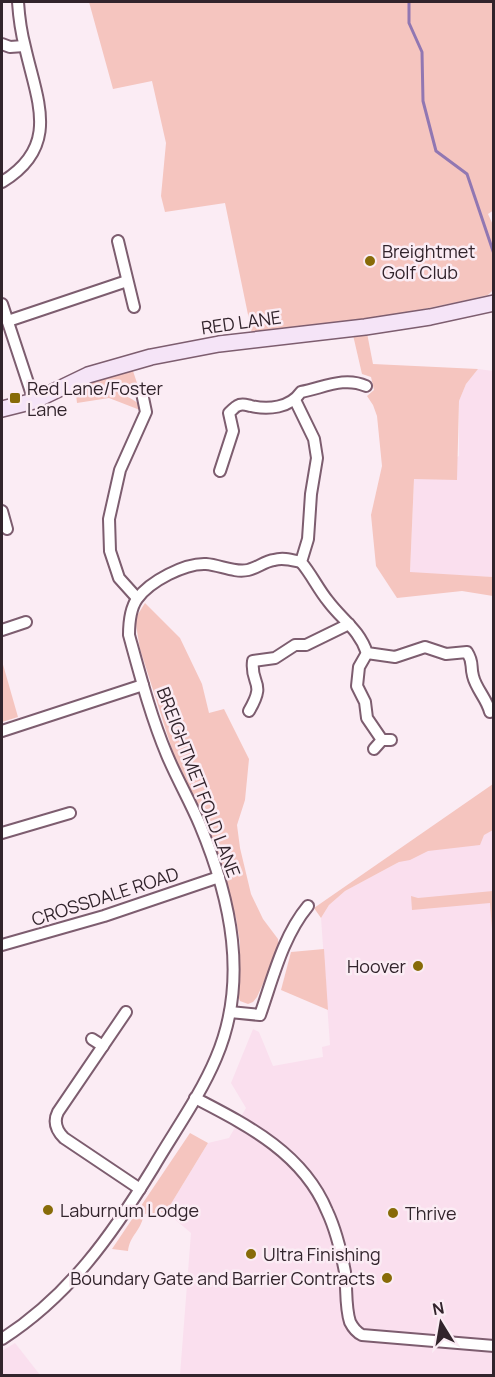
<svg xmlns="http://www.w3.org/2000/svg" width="495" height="1377" viewBox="0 0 495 1377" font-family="Manrope,sans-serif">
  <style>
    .built { fill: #fadfee }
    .green { fill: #f5c5bf }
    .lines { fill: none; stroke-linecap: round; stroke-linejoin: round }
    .stream { stroke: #9177b2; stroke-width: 3 }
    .street-casing { stroke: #7d5d6f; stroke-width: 14 }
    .secondary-casing { stroke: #7d5d6f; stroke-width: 18 }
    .street { stroke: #fff; stroke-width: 10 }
    .secondary { stroke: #f5e4f7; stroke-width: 15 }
    .poi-dot { fill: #876b08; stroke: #fbecf4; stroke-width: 2 }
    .labels { text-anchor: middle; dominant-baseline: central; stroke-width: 5; stroke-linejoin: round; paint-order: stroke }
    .poi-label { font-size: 18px; fill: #32242c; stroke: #fbecf4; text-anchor: start }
    .street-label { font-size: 18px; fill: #32242c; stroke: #fbecf4 }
  </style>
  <rect width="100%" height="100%" fill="#fbecf4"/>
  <!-- built -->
  <g class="built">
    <polygon points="478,369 493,371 493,577 410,573 414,479 459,456 459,401 466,384"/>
    <polygon points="493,784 493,1375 180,1375 191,1233 166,1212 208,1143 229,1138 246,1108 231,1083 253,1029 259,1032 273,1066 323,1057 322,1047 330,1045 321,918 329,905 345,891 399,862"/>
    <polygon points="15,1343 40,1375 2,1375 2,1351"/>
  </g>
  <!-- green -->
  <g class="green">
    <path d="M 89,2 L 493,2 L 494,210 L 488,214 L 493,225 L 493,290 L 488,295 C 410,314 332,325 252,334 L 225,203 L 165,212 L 161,196 L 166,143 L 152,81 L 113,89 Z"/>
    <polygon points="367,333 373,364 478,369 466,384 459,401 457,480 414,479 410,572 493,577 493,596 462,591 397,598 376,566 371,515 382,466 377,416 373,405 367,396 374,390 371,377 362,374 353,335"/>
    <path d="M 132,368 L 138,386 L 126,386 L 122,394 C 129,398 140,401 140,410 L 109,398 L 77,403 L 75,386 Z"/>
    <polygon points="145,603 180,638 202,684 209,713 224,709 249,759 245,800 237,825 240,848 251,894 263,919 278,939 279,948 257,997 253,1002 248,1004 240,1001 238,996 240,943 236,918 207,826 177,765 140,649 135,619"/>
    <polygon points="2,661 18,717 2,722"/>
    <polygon points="493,784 493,830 484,835 480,845 428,851 410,860 399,862 345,891 329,905 321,918 314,908"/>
    <polygon points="493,891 493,942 490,903 412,910 411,896 418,898"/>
    <polygon points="324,949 328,1010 281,990 291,952"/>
    <path d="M 190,1133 L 208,1143 L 166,1212 L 144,1214 C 141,1231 130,1235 128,1251 L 112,1249 Z"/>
  </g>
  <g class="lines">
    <!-- stream -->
    <polyline class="stream" points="409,2 409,23 422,52 423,101 436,151 467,174 494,254"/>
    <defs>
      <g id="street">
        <polyline points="2,44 10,47 24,46"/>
        <path d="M 2,182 C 61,146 37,101 25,47 C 21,32 19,17 18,2"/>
        <polyline points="118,241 134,307"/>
        <polyline points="2,304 34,401"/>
        <polyline points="8,321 127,281"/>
        <path d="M 295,400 L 314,439 L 317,458 L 311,494 L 308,539 L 301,562 C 312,575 318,589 328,601 C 342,620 359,629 367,653 L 395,657 L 425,647 L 446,654 L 467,652 C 474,663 470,665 473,676 C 476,689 487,699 490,712"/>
        <path d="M 220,471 L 233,431 L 229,413 C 230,412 236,406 237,406 C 242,403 246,405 251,406 C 268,410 290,408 301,392 C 323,388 344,376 366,386"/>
        <polyline points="2,511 7,529"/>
        <polyline points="137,598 119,578 110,551 109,519 120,470 146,412 142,393"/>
        <polyline points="2,630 26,622"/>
        <polyline points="367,653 359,667 357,686 365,702 367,718 382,740"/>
        <path d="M 249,711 C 267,680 250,686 253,661 L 275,658 L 295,645 L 306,645 L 349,624"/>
        <polyline points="2,731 143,685"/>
        <polyline points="374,749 382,740 391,740"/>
        <polyline points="2,833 70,813"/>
        <polyline points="2,945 104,916 219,877"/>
        <path d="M 126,1012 L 58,1112 C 53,1122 57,1131 64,1138 L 140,1189"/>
        <path d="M 230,1012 L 260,1015 C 273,978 283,936 308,906"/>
        <polyline points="92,1039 103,1046"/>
        <path d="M 195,1098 C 247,1125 303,1153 327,1211 C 336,1230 341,1251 345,1272 C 347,1288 345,1307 350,1322 C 353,1328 356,1332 362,1335 L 494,1346"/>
        <path d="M 2,1339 C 69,1296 112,1235 153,1168 C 174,1132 200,1096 216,1058 C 249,981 231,899 200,825 C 190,801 177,779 167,755 C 151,717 140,675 129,635 C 129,622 130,609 137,599 C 150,581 185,563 206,564 C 220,565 234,573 248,570 C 257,568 265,561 274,560 C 283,557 292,560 301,562"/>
      </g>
      <polyline id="secondary" points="2,409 34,401 88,375 151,357 219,344 365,327 430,317 494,303"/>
    </defs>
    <!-- street casing -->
    <use href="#street" class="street-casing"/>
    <!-- secondary casing -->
    <use href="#secondary" class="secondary-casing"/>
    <!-- street -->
    <use href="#street" class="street"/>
    <!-- secondary -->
    <use href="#secondary" class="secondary"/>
  </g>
  <!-- markers -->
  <g class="poi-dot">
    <circle cx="370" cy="261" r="6"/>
    <rect x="9" y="392" width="12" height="12" rx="3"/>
    <circle cx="418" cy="966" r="6"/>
    <circle cx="48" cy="1210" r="6"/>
    <circle cx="393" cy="1213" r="6"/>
    <circle cx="251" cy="1254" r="6"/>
    <circle cx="387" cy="1278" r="6"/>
  </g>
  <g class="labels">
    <!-- poi labels -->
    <g class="poi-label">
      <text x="382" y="251">Breightmet<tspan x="382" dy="21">Golf Club</tspan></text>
      <text x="27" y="388">Red Lane/Foster<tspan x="27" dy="21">Lane</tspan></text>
      <text x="406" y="966" text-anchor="end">Hoover</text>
      <text x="60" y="1210">Laburnum Lodge</text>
      <text x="405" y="1213">Thrive</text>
      <text x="263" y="1254">Ultra Finishing</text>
      <text x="375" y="1278" text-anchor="end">Boundary Gate and Barrier Contracts</text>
    </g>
    <!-- street labels -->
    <g class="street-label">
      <text transform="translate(241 322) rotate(-8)">RED LANE</text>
      <text transform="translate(199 782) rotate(69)">BREIGHTMET FOLD LANE</text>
      <text transform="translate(105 896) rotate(-18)">CROSSDALE ROAD</text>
    </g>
  </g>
  <!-- border -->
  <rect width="495" height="1377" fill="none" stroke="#32242c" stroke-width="6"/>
  <!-- north arrow -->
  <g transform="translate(441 1323) rotate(349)" stroke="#fbecf4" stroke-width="4.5" paint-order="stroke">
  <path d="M0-4.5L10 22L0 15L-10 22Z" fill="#32242c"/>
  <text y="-9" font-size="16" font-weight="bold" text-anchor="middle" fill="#32242c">N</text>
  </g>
</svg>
